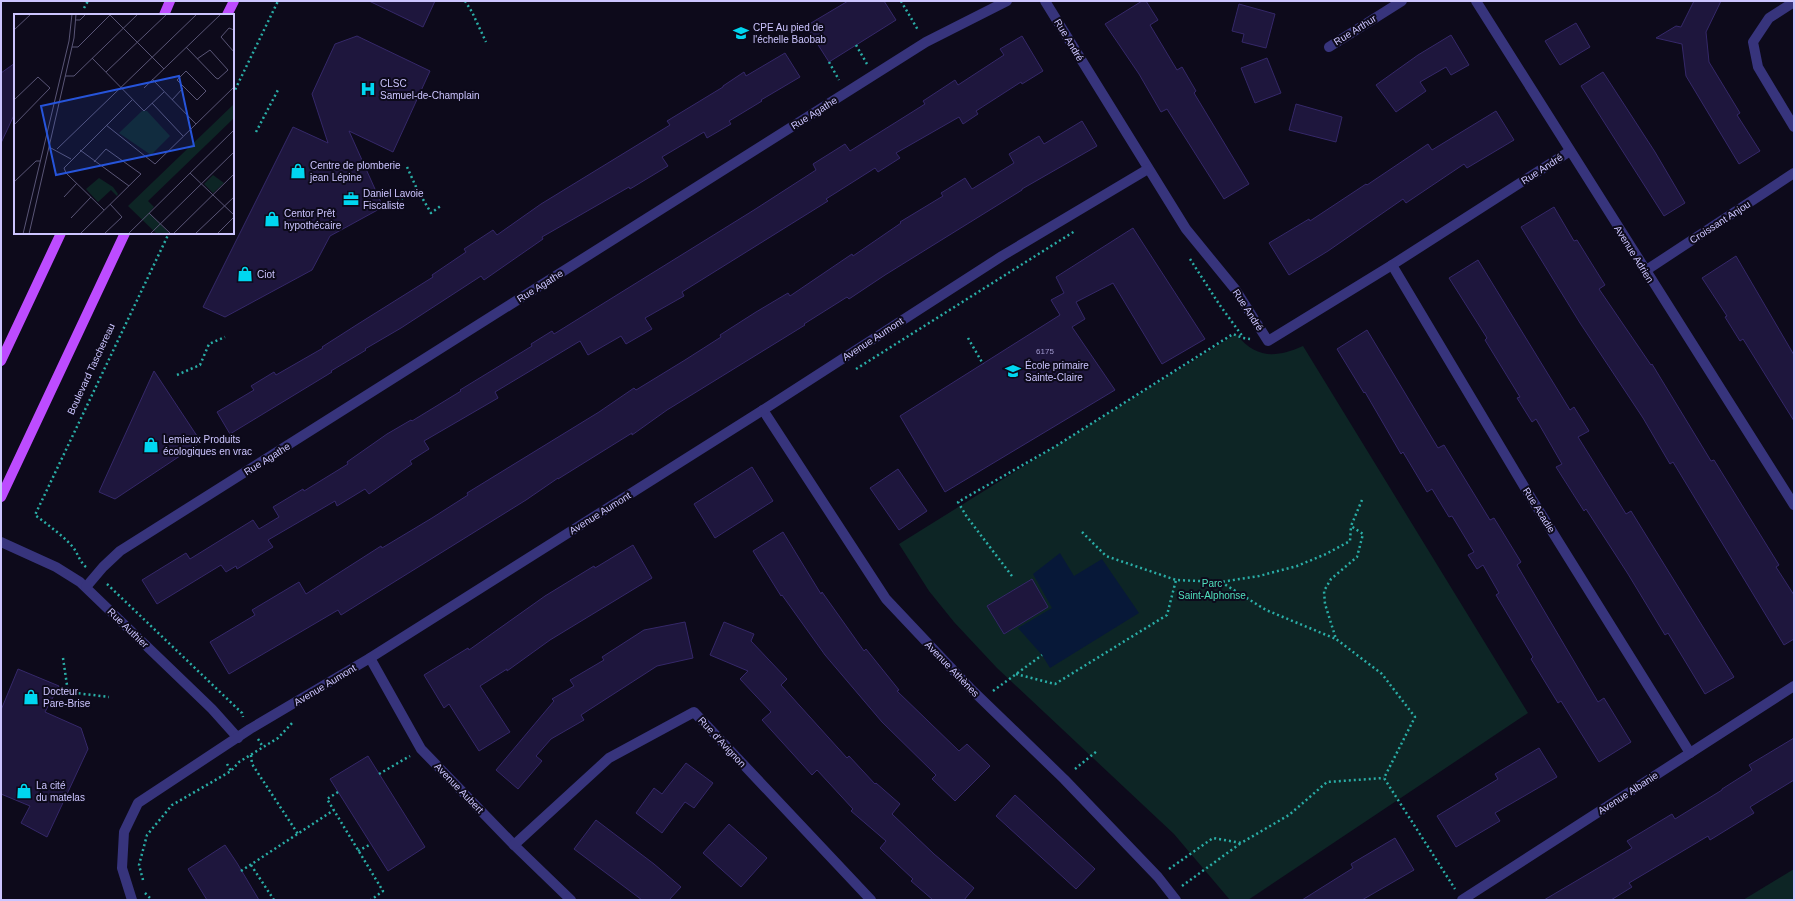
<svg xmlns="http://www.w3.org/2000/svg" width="1795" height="901" viewBox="0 0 1795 901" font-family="Helvetica,sans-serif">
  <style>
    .green { fill: #0d2525 }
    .water { fill: #071838 }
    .building { fill: #1e163d; stroke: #352869 }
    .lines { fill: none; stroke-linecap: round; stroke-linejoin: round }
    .path { stroke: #2aaea7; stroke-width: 2.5; stroke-dasharray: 2 3; stroke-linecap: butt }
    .street { stroke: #37347c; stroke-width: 10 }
    .primary { stroke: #bd4cff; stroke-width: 10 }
    .labels { text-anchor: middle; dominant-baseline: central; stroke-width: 4; stroke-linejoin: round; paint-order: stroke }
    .number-label { font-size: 8px; fill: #a099ce }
    .poi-label { font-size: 10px; fill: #ccc5ff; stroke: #0d0a1b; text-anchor: start }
    .street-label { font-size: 10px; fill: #ccc5ff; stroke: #0d0a1b }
    .park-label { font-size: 10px; fill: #50e0bd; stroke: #0d0a1b }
    .inset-road { fill: none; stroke: #595576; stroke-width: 1 }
    .view { fill: #2654da; fill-opacity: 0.15; stroke: #2654da; stroke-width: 2 }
    .inset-edge { fill: none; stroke: #ccc5ff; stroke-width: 2 }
  </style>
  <rect width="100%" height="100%" fill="#0d0a1b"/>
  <!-- green -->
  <g class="green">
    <path d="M 1236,334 C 1256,359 1276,358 1303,346 L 1528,713 L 1248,900 L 1230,900 L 1174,834 L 997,668 L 954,622 L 929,591 L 899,544 Z"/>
    <polygon points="1794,869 1794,900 1743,900"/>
  </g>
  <!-- water -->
  <polygon class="water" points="1060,553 1074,576 1102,559 1139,613 1050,668 1042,655 1018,628 1052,608 1033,574"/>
  <!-- building -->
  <g class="building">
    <polygon points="369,1 435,1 423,27"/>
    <polygon points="848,1 884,1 896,20 829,62 806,26"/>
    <polygon points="1142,1 1146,1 1158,20 1150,25 1177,70 1182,67 1196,91 1194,93 1249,184 1224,199 1167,109 1161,112 1139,74 1105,24"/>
    <polygon points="1694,1 1721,1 1706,32 1709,62 1740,113 1737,115 1760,151 1739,164 1686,76 1682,44 1656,38 1676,26 1681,27"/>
    <polygon points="1239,4 1275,14 1266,48 1242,42 1244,34 1232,31"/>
    <polygon points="1576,23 1590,47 1560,65 1545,41"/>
    <polygon points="1451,35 1469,65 1451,75 1446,67 1420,82 1426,91 1396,112 1376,85 1418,55"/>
    <polygon points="357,36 430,71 393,152 349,131 383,207 330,236 312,270 225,317 203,307 293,127 328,143 312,94 335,44"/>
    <polygon points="1022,36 1043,71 1022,84 1021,82 976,111 978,114 963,124 959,117 896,153 900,158 878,172 875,168 826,199 828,201 682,292 684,296 645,318 652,329 626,344 621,336 588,355 580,341 495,392 498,398 424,441 429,449 410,461 412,464 369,494 365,489 337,506 335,501 268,540 273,547 237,569 236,566 226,572 221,565 157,604 142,580 186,553 190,559 253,520 259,529 279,517 273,507 303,489 304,491 348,464 347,462 387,434 411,420 412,421 461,391 460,390 532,346 531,344 552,331 554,334 754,210 816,170 813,164 845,144 850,151 925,104 923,101 955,80 958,85 1004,55 1000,49"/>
    <polygon points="785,53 800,77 761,100 762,101 729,121 731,124 707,138 704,132 662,157 668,166 630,189 629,187 542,237 543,239 484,280 481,276 401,328 365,349 366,350 331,371 332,372 230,434 217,412 254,390 251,386 274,372 276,375 323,348 322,347 358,324 433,277 432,275 466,252 464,249 493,230 497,235 541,204 670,125 667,121 723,87 723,86 744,72 746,76"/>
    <polygon points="1267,58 1281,93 1255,103 1241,68"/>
    <polygon points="15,63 15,113 1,143 1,73"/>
    <polygon points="1603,72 1655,152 1685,203 1664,216 1581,86"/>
    <polygon points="1296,104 1342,117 1336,142 1289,130"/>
    <polygon points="1496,111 1514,140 1467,168 1464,164 1406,203 1403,199 1328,251 1289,275 1269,243 1309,219 1310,221 1366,184 1367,185 1428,144 1432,150"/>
    <polygon points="1082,121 1097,146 1022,189 1022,190 885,275 849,299 847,297 804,324 805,325 667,410 632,435 632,433 558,479 558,478 526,500 341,615 338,610 229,674 210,642 255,615 252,610 299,582 306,594 381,546 382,548 432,518 468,495 467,493 599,412 634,388 636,390 685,360 721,337 720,335 756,312 788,293 790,296 852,254 853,256 901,223 900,222 943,196 941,193 965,178 972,189 1014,163 1009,154 1039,136 1044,144"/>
    <polygon points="1554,207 1574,241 1577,240 1605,285 1599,289 1651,365 1652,364 1711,461 1714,460 1779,565 1776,567 1794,595 1794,639 1784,645 1673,462 1670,464 1643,418 1580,323 1521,227"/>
    <polygon points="1133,228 1205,339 1162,364 1113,283 1076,302 1085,319 1072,327 1115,390 945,492 900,416 1060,315 1051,300 1064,293 1056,277"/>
    <polygon points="1736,256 1794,355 1794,421 1743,339 1740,341 1725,317 1727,316 1702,278"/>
    <polygon points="1478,260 1570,410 1574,407 1589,431 1578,437 1626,514 1631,511 1734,677 1705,694 1668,633 1665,635 1628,574 1586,509 1584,511 1556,467 1562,464 1536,419 1532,422 1517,398 1520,397 1485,340 1487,338 1449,278"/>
    <polygon points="1367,330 1438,448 1444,445 1490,520 1494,518 1521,562 1517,565 1598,702 1604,698 1631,742 1599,762 1561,701 1558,703 1531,659 1533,657 1496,595 1499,593 1483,565 1477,569 1468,555 1474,552 1452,516 1449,517 1432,489 1427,492 1403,452 1401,454 1365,392 1364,393 1337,349"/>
    <polygon points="154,371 201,442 115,499 99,492"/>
    <polygon points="752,467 773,501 715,538 694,504"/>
    <polygon points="898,469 927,511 899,530 870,488"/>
    <polygon points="783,532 821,594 822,592 864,651 866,649 899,690 897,691 959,751 967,744 990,766 955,801 932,779 936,775 882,722 825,655 782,595 781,596 753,551"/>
    <polygon points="633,545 652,578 550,640 507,671 507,669 480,686 510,732 479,751 449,704 444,708 424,675 468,648 469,650 545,596 594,566 595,568"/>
    <polygon points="1032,579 1048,607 1004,634 987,606"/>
    <polygon points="685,622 693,658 657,666 581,715 584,720 551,739 536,756 542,761 518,789 496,770 554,701 552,699 574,686 570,680 604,660 602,657 644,630"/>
    <polygon points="724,622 754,634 751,641 787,679 781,685 847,758 849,756 875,784 876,783 900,804 892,814 934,854 974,888 964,900 933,900 911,881 913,879 880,848 886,841 851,811 853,809 817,770 812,775 762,720 771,712 740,679 748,671 710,655"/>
    <polygon points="18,669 59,686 45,712 81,728 88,749 47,837 21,823 30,806 1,794 1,710"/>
    <polygon points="1794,738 1794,780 1750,807 1754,813 1710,840 1708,836 1629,883 1632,887 1611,900 1544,900 1632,848 1627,841 1672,814 1675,819 1722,790 1722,789 1752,770 1749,765"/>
    <polygon points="1539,748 1557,777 1495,813 1500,821 1456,847 1437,816 1498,779 1495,774"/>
    <polygon points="368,756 425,847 388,871 330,779"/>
    <polygon points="686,763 713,783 694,808 685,802 662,833 636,813 654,788 662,794"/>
    <polygon points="1015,795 1095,869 1076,889 996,816"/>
    <polygon points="596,820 654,864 681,887 669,900 642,900 574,849"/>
    <polygon points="729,824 767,858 741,887 703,853"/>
    <polygon points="1395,838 1414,870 1362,900 1302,900 1353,868 1351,864"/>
    <polygon points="225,845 237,863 259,900 207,900 188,869"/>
  </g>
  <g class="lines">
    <!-- path -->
    <g class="path">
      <polyline points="465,1 472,12 486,42"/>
      <polyline points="901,1 918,30"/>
      <polyline points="84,8 88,1"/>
      <polyline points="856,45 867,64"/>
      <polyline points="829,62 839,80"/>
      <polyline points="233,94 278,1"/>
      <polyline points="256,132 279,88"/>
      <polyline points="407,167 417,189"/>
      <polyline points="393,204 417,189 431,213 442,205"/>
      <polyline points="1190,259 1219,304 1243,337"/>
      <polyline points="968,338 983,364"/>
      <polyline points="856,369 1075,231"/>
      <polyline points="177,375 200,365 209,344 225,337"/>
      <polyline points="1362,500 1351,526 1363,534 1357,557 1331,579 1324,591 1325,604 1336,639 1382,674 1415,717 1384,778 1455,889"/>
      <polyline points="1082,532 1106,556 1176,580 1221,582 1259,576 1297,566 1326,554 1350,541 1351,526"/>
      <path d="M 86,567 C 79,561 78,553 72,546 C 61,534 48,525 35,515 L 169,233"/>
      <polyline points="1012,576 967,517 958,502 1056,446 1233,334 1243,338 1250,339"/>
      <polyline points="1221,582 1266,610 1336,639"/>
      <polyline points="107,584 242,713 243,717"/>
      <polyline points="63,658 68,692 109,697"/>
      <polyline points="1016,674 1055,684 1167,615 1176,580"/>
      <polyline points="993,691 1042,655"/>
      <polyline points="258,739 263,747"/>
      <polyline points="251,755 252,764 298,834"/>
      <polyline points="227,764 231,771"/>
      <polyline points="1075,769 1097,751"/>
      <polyline points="379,774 410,756"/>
      <polyline points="338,792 327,799 383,891 371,900"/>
      <polyline points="358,851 371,844"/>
      <polyline points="251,865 274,900"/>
      <polyline points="1169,869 1213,838 1241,843 1289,815 1327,782 1384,778"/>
      <polyline points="241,871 334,810"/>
      <polyline points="143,880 139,865 147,835 172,805 231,771 239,762 278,738 293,722"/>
      <polyline points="1182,886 1241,843"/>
      <polyline points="145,893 152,900"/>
    </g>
    <!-- street -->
    <g class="street">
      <polyline points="1045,1 1186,229 1235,289 1268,341 1392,265 1570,151"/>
      <polyline points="1476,1 1794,505"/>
      <polyline points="1794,2 1769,18 1753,42 1758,67 1794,127"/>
      <polyline points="1329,47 1402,1"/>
      <polyline points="1392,265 1525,488 1690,753"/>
      <polyline points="1645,271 1794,173"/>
      <polyline points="763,410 886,599 970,688 1064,779 1158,877 1176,900"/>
      <polyline points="1,542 56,567 80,582 212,709 238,738"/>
      <polyline points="86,587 103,567 120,551 926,42 1007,1"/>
      <polyline points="370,658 421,749 514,845 571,900"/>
      <polyline points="514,845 609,758 694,712 871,900"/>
      <polyline points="132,900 122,868 124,832 138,803 250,729 370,658 763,410 1002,256 1148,169"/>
      <polyline points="1462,900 1794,686"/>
    </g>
    <!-- primary -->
    <g class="primary">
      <polyline points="164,15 170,1"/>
      <polyline points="227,15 234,1"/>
      <polyline points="1,361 61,233"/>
      <polyline points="1,497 125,233"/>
    </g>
  </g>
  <!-- icons -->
  <defs>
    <symbol id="school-bare" viewBox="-9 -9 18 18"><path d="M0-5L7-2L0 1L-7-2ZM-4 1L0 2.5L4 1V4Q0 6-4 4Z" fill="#00d6f0" stroke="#0d0a1b" stroke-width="2.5" paint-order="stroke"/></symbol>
    <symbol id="hospital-bare" viewBox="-9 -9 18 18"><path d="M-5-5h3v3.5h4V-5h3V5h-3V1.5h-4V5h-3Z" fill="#00d6f0" stroke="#0d0a1b" stroke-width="2.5" paint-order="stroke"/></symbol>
    <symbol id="shop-bare" viewBox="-9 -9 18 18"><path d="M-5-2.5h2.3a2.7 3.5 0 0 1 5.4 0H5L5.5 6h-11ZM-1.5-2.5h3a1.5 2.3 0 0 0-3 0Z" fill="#00d6f0" stroke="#0d0a1b" stroke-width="2.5" paint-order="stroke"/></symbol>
    <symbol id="office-bare" viewBox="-9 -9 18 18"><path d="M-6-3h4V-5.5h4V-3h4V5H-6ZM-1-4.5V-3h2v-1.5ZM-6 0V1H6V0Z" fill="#00d6f0" stroke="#0d0a1b" stroke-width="2.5" paint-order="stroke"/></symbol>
  </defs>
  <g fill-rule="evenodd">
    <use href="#school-bare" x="730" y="22" width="22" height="22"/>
    <use href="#hospital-bare" x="357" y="78" width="22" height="22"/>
    <use href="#shop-bare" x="287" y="160" width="22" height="22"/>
    <use href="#office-bare" x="340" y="188" width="22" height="22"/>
    <use href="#shop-bare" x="261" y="208" width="22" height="22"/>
    <use href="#shop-bare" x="234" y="263" width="22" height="22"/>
    <use href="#school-bare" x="1002" y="360" width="22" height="22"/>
    <use href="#shop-bare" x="140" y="434" width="22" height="22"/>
    <use href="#shop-bare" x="20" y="686" width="22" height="22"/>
    <use href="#shop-bare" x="13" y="780" width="22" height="22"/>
  </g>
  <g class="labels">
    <!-- number labels -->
    <g class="number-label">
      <text x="1045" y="351">6175</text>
    </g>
    <!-- poi labels -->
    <g class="poi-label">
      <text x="753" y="27">CPE Au pied de<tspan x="753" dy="12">l'échelle Baobab</tspan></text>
      <text x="380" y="83">CLSC<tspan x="380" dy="12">Samuel-de-Champlain</tspan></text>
      <text x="310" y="165">Centre de plomberie<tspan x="310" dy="12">jean Lépine</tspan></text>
      <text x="363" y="193">Daniel Lavoie<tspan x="363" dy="12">Fiscaliste</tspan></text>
      <text x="284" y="213">Centor Prêt<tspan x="284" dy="12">hypothécaire</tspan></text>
      <text x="257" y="274">Ciot</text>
      <text x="1025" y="365">École primaire<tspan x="1025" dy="12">Sainte-Claire</tspan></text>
      <text x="163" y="439">Lemieux Produits<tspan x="163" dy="12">écologiques en vrac</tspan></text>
      <text x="43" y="691">Docteur<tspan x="43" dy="12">Pare-Brise</tspan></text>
      <text x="36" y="785">La cité<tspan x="36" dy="12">du matelas</tspan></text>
    </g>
    <!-- street labels -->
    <g class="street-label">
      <text transform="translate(1355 30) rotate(-32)">Rue Arthur</text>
      <text transform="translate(1069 40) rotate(59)">Rue André</text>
      <text transform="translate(814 113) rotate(-32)">Rue Agathe</text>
      <text transform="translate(1542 169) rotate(-33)">Rue André</text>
      <text transform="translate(1720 222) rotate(-33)">Croissant Anjou</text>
      <text transform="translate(1634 254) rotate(58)">Avenue Adrien</text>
      <text transform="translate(540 286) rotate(-32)">Rue Agathe</text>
      <text transform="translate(1248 310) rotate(57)">Rue André</text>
      <text transform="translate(873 339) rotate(-33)">Avenue Aumont</text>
      <text transform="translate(91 369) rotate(-65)">Boulevard Taschereau</text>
      <text transform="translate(267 459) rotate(-32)">Rue Agathe</text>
      <text transform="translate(1539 510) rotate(58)">Rue Acadie</text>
      <text transform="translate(600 513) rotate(-32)">Avenue Aumont</text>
      <text transform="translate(128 628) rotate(44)">Rue Authier</text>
      <text transform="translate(952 669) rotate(46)">Avenue Athènes</text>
      <text transform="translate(325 685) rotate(-31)">Avenue Aumont</text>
      <text transform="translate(722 742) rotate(47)">Rue d'Avignon</text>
      <text transform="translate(459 788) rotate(46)">Avenue Aubert</text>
      <text transform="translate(1628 793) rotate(-33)">Avenue Albanie</text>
    </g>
    <!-- park labels -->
    <g class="park-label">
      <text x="1212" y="583">Parc<tspan x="1212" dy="12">Saint-Alphonse</tspan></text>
    </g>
  </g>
  <!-- overview -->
  <g transform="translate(14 14)">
    <rect width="220" height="220" fill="#0d0a1b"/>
    <path d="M 220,90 L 220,104 L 134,187 L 140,193 L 135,199 L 156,220 L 143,220 L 114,192 ZM 128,97 L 133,97 L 156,122 L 137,141 L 105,119 ZM 199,161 L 210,169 L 199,179 L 190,170 ZM 85,164 L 99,173 L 104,180 L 103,182 L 97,176 L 84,188 L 72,175 Z" fill="#0d2525"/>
    <path class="inset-road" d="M 95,0 L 150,55M 62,6 L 66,6 L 72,0M 0,16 L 17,0M 220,16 L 215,14 L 207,23 L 220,38M 58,33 L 64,33 L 97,0M 172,33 L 202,64 L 204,65 L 214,56 L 196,36 L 183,45M 78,44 L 130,97 L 150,78M 172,57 L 192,77 L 183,86 L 163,66 ZM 92,58 L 153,0M 51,62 L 60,62 L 124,0M 138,65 L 182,110M 130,74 L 207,0M 0,86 L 24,63 L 36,74 L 0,111M 158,86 L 169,74M 138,89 L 169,122M 92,111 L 141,150 L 220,73M 35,133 L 57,145M 43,135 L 183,0M 66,136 L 115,172M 176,159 L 220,201M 0,168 L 22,147 L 26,147M 50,183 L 63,169M 90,196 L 52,159 L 50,154 L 118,86M 135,199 L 157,220M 57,204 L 77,183M 9,220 L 55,27 L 58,0M 15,220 L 60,24 L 62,0M 66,220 L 127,160 L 92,135 L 80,148M 90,220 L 108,203 L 96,190M 114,220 L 220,116M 136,220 L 220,138M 159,220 L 220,160M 181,220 L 220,183M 203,220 L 220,203"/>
    <path class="view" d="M 165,62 L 180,132 L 42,161 L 27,92 Z"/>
    <rect width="220" height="220" class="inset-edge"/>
  </g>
  <!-- border -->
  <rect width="1795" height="901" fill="none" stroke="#ccc5ff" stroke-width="4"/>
</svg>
